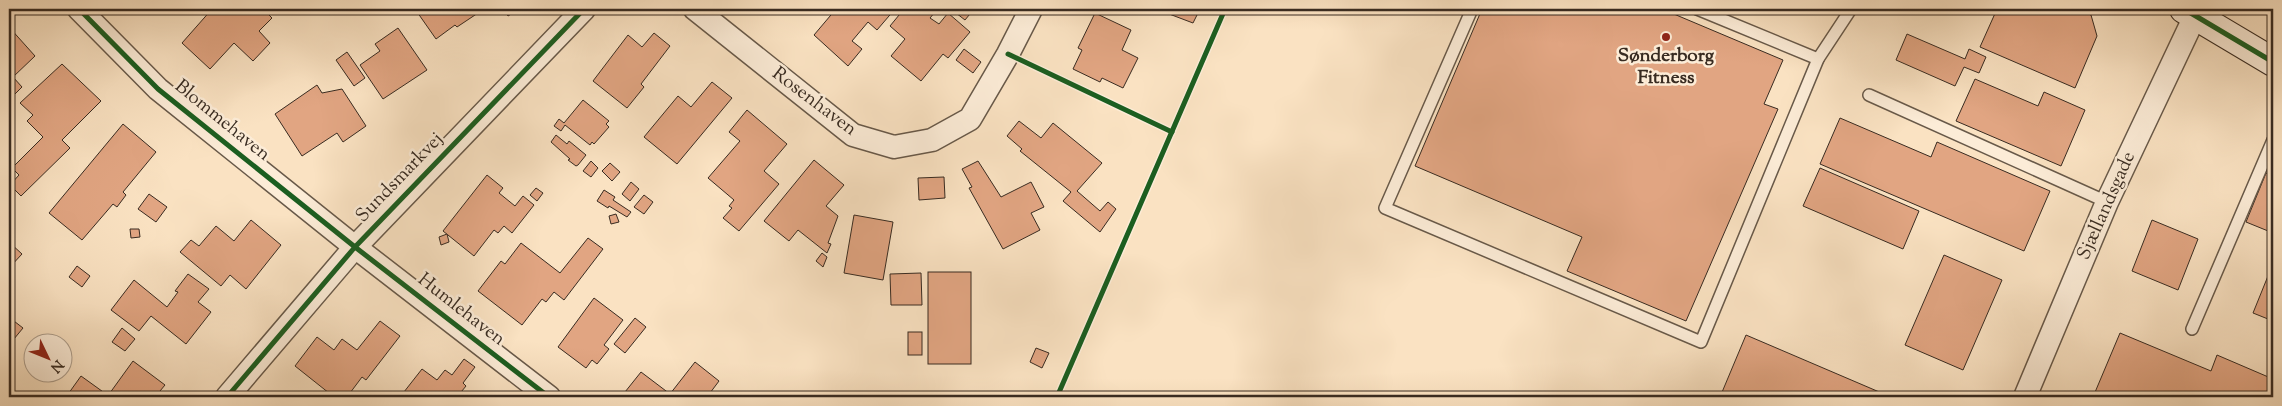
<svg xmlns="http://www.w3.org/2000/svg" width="2282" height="406" viewBox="0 0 2282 406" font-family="'Sorts Mill Goudy',serif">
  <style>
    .building { fill: #e1a582; stroke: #382b21 }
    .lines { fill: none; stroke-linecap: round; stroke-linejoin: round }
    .lane-casing { stroke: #685949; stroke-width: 14 }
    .street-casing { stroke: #685949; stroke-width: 25 }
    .secondary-casing { stroke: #382b21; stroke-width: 30 }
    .lane { stroke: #fcecd7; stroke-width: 11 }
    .street { stroke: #fcecd7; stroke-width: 22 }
    .secondary { stroke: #fcecd7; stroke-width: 28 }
    .cycleway-casing { stroke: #fcecd7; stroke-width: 8 }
    .cycleway { stroke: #1b5e20; stroke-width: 5 }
    .poi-dot { fill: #8f2418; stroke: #fcecd7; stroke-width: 2 }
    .labels { text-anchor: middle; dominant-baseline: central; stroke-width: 5; stroke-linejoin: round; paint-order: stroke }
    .poi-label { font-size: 19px; font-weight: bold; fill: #382b21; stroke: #fcecd7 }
    .street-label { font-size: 19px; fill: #382b21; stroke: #fcecd7 }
  </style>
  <rect width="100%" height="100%" fill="#fae2c2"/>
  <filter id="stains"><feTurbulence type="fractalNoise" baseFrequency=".004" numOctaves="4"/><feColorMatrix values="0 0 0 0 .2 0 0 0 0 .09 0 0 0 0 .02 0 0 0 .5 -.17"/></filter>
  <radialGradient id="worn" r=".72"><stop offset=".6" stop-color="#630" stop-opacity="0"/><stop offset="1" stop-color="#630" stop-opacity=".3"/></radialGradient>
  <!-- building -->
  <g class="building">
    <polygon points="212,9 263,9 272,18 259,31 270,43 253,61 234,43 210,69 182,43"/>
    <polygon points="415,9 484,9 457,27 455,25 436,39"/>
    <polygon points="503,9 519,9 508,16"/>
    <polygon points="836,9 895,9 877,30 868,22 852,41 862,49 848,66 814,35"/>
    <polygon points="904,9 930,9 935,12 930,18 939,24 948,13 970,32 948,58 943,54 921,81 891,56 905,39 890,26"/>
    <polygon points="959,9 974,9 965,20 956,13"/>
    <polygon points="1156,9 1200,9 1193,23"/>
    <polygon points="1482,9 1662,9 1783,60 1764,104 1778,109 1686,321 1567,271 1582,237 1415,166"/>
    <polygon points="1997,9 2075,9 2091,15 2097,36 2075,88 1980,47"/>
    <polygon points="1095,13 1131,30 1122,50 1138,58 1123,88 1102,78 1100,82 1073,69 1082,50 1078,48"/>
    <polygon points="9,27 35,56 13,77 22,87 9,100"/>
    <polygon points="398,28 427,70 383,99 360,65 380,51 375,44"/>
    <polygon points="654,33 670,46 641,84 644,87 627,108 593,81 628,35 642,47"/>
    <polygon points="1907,34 1965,59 1969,49 1986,57 1979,73 1964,67 1955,86 1896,60"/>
    <polygon points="964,49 981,62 973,73 956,60"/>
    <polygon points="347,52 365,78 354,86 336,60"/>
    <polygon points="62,64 101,101 62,140 70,148 21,196 10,185 19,175 12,168 43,137 27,121 33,115 20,103"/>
    <polygon points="1975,79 2038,106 2044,92 2085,110 2061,166 1956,121"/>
    <polygon points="712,82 732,98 677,164 644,137 678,96 691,107"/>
    <polygon points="317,85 322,93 342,89 366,126 343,142 337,133 302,156 275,114"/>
    <polygon points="583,100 609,121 606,124 609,127 594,144 592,142 590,145 565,125 561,131 554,126 559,119 564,123"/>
    <polygon points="747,110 787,144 764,171 779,184 739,231 723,218 732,208 729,206 734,200 708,178 740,141 729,132"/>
    <polygon points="1840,118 1931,157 1937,142 2050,191 2024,251 1820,164"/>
    <polygon points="1019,121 1041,138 1053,123 1102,163 1077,191 1100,211 1108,202 1116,209 1100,232 1063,201 1071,192 1020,151 1022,149 1007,136"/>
    <polygon points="123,124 156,152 123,192 126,195 117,207 113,204 82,240 49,213"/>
    <polygon points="556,135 567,144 569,141 586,155 578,165 576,166 568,160 570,159 551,142"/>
    <polygon points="814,160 844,185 826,206 838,216 828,243 831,244 827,253 798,230 789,241 764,221"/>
    <polygon points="591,161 598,168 591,177 583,171"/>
    <polygon points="978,161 1001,197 1031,182 1044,207 1031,213 1040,230 1003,249 969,188 972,187 962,169"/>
    <polygon points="610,163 620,172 612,181 602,171"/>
    <polygon points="2273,167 2273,233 2246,222 2266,173 2270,175"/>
    <polygon points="1820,168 1919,211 1903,249 1803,206"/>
    <polygon points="487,175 503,188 499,193 515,206 523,196 534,205 512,233 504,226 498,233 494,230 474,256 443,231"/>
    <polygon points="944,177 945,198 919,200 918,178"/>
    <polygon points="631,182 639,189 630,201 622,194"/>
    <polygon points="536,188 543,193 537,201 530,195"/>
    <polygon points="604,190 615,197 613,200 631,212 627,217 609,206 608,208 597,201"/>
    <polygon points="149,194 167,207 156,222 138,209"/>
    <polygon points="644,195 653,202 644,214 634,207"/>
    <polygon points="616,214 619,222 611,224 609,216"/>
    <polygon points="854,215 893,222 883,280 844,273"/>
    <polygon points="251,220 281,245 246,289 230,275 221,286 180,252 191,240 199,246 216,226 234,241"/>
    <polygon points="2152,220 2198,239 2178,290 2132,271"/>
    <polygon points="130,229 139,229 140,237 131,238"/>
    <polygon points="447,234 449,242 441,245 439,237"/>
    <polygon points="588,238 603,249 564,300 554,292 546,302 542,299 522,325 478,291 501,261 505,264 521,243 560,273"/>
    <polygon points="10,243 22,254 9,268 9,245"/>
    <polygon points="822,253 827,257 823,267 816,261"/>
    <polygon points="1944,255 2002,280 1963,370 1905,345"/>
    <polygon points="77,266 90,276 82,287 69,277"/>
    <polygon points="2270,271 2273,272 2273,321 2253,313"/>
    <rect x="928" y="272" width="43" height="92"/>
    <polygon points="921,273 922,305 891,305 890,274"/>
    <polygon points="188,274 209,289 198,302 211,312 186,344 151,316 139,331 111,310 134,280 167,307 178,292 175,291"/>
    <polygon points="594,298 623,320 604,345 609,349 597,364 592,360 586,368 558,347"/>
    <polygon points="10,318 23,328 9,345 9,319"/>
    <polygon points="635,318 646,327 625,353 614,344"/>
    <polygon points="380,321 400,336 366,380 362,377 347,397 334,397 295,366 317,337 334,350 342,339 357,350"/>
    <polygon points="122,328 135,339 125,351 112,342"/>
    <rect x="908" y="332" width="14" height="23"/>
    <polygon points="2120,333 2211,371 2217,355 2273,379 2265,397 2093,397"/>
    <polygon points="1746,335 1891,397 1720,397"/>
    <polygon points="1036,348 1049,353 1042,368 1030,362"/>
    <polygon points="464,359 475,367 463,383 466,386 457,397 400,397 422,369 437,380 445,370 452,375"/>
    <polygon points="133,361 165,385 155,397 107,397"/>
    <polygon points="695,362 719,381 707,397 621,397 641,372 670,394"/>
    <polygon points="81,376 106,394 104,397 66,397"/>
  </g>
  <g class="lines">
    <defs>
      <g id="lane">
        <polyline points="1472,9 1385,208 1701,342 1818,59 1851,9"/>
        <polyline points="1697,9 1818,59"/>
        <polyline points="1869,95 2107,202"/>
        <polyline points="2192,329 2273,140"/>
      </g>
      <g id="street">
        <polyline points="79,9 158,89 355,247 549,397"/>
        <polyline points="695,9 853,135 894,147 932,140 970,119 1008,54 1031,9"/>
        <polyline points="227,397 355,247 584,9"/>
        <polyline points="2025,397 2107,202 2195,16"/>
      </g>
      <polyline id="secondary" points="2184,9 2273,62"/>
    </defs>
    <!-- lane casing -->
    <use href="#lane" class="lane-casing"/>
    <!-- street casing -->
    <use href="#street" class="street-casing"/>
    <!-- secondary casing -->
    <use href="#secondary" class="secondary-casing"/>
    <!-- lane -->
    <use href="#lane" class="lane"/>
    <!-- street -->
    <use href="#street" class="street"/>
    <!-- secondary -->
    <use href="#secondary" class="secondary"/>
    <defs>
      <g id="cycleway">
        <polyline points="79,9 158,89 355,247 549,397"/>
        <polyline points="2184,9 2273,62"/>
        <polyline points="1008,54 1172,132"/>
        <polyline points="227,397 355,247 584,9"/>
        <polyline points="1057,397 1225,9"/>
      </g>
    </defs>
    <!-- cycleway casing -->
    <use href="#cycleway" class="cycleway-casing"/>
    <!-- cycleway -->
    <use href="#cycleway" class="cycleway"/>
  </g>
  <!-- markers -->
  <circle class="poi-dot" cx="1666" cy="37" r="5"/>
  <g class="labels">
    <!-- poi labels -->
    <g class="poi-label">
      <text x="1666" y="56">Sønderborg<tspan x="1666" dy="22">Fitness</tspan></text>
    </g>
    <!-- street labels -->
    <g class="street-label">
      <text transform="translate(814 102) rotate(37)">Rosenhaven</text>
      <text transform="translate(222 121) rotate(39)">Blommehaven</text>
      <text transform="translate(400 178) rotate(-46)">Sundsmarkvej</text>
      <text transform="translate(2107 206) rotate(-66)">Sjællandsgade</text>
      <text transform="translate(461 310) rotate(38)">Humlehaven</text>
    </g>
  </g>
  <!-- margin -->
  <rect width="2282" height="406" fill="none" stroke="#fae2c2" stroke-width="30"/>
  <rect x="10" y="10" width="2262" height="386" fill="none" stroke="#382b21" stroke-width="2.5"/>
  <rect x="15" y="15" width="2252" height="376" fill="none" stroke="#382b21"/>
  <!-- north arrow -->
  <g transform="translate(48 358) rotate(133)"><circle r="24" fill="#fcecd7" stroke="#ae9f8e"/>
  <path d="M0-4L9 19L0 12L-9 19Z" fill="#8f2418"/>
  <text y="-8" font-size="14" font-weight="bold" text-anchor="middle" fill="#382b21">N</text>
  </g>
  <rect width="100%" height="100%" filter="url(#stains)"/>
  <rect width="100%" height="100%" fill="url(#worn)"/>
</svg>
